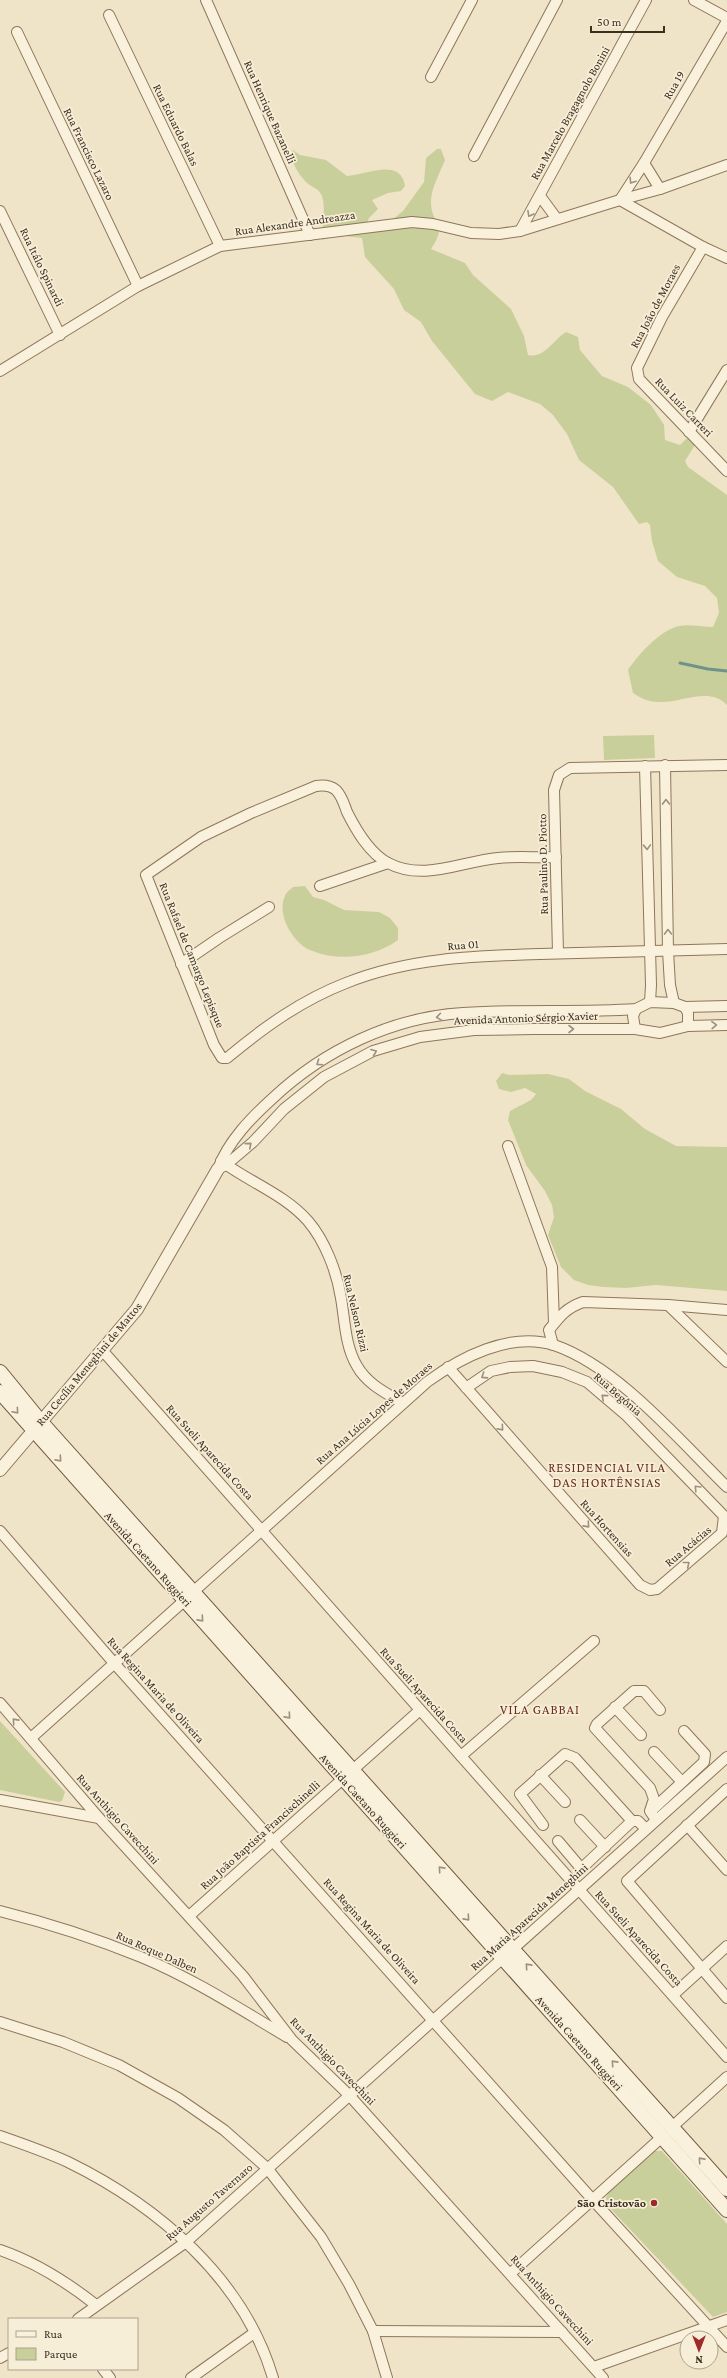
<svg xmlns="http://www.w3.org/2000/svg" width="727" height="2378" viewBox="0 0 727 2378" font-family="'Crimson Pro',serif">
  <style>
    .green { fill: #c9cf9b }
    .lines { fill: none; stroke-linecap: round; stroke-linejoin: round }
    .stream { stroke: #6f938a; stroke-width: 3 }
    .minor-casing { stroke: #8d765c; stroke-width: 12 }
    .tertiary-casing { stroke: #8d765c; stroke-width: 14 }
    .secondary-casing { stroke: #6f573f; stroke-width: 16 }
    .minor { stroke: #faf1dc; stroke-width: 10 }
    .tertiary { stroke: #faf1dc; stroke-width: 12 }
    .secondary { stroke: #faf1dc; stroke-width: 14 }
    .oneway { stroke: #9c907e }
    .poi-dot { fill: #9e2a2b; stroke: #f7eed8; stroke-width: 1.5 }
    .labels { text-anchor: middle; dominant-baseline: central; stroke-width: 3.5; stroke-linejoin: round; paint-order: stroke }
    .street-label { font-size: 12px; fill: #3d2e20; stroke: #f7eed8 }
    .poi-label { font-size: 12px; font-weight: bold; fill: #3d2e20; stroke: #f7eed8; text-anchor: end }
    .neighbourhood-label { font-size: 13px; letter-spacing: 1px; fill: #6b2e1e; stroke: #f7eed8 }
  </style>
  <rect width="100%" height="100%" fill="#f0e4c8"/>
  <!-- green -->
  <g class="green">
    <path d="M 437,149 L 441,149 L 445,160 C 440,173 431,188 431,202 C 431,225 449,222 431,249 L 465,263 L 473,275 L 511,309 L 524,336 L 528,355 C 544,359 553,340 566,332 L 578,337 L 580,350 L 602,376 L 628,387 L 651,405 L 664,425 L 665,440 L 680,445 L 690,435 L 695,435 L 695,445 L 685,461 L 688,467 L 727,495 L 727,705 C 710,686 680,703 660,702 C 649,702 642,699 633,693 L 628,670 C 638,655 660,630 679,626 C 689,624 702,627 713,627 L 719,613 L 717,598 L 705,586 L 677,577 L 658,561 L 652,541 L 650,525 L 647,522 L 639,524 L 613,487 L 579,460 L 567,434 L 553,415 L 540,404 L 508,392 L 492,401 L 475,394 L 432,341 L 421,322 L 404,310 L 394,289 L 365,257 L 362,238 L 337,235 L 322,240 C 322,227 326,207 322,196 C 318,187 312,188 306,182 C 298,174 292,163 291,152 L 293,150 L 300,155 L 326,160 L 347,176 C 365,175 401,157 405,186 L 401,191 L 388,193 L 372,200 L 378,209 L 369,218 L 367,223 L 381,225 L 393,219 L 403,211 L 424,182 L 426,158 Z"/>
    <polygon points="654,735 655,758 604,760 603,736"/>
    <path d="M 305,886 L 313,897 L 324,900 L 344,910 L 379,912 L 390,918 L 398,928 L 398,940 C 373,958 338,962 310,950 C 293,943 276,914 285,896 C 286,892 291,889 293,887 Z"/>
    <polygon points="502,1073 509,1075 548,1074 569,1079 585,1091 621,1109 645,1129 676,1146 727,1147 727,1291 656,1285 626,1288 603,1287 588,1285 574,1280 561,1267 548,1235 554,1217 552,1205 545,1191 526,1165 508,1120 510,1111 531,1100 536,1094 525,1088 511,1092 499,1089 496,1081"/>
    <polygon points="0,1721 65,1792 62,1801 59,1802 0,1790"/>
    <polygon points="653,2151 662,2151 727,2224 727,2312 713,2317 608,2206 606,2198 609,2191"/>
  </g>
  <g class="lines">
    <!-- stream -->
    <polyline class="stream" points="680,663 708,669 727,671"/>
    <defs>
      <g id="minor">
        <polyline points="206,0 310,235"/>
        <polyline points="694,0 727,18"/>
        <polyline points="109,15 220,246"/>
        <polyline points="17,32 138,286"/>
        <polyline points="431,77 472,0"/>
        <polyline points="474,156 557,0"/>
        <polyline points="644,163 660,189"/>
        <polyline points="540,196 557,219"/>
        <polyline points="620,200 644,163 727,21"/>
        <polyline points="620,200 703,247 727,258"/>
        <polyline points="0,211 60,335"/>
        <polyline points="520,231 646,0"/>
        <polyline points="703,247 662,317 637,368 639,379 727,471"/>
        <polyline points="0,371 138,286 220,246 412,222 433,224 471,233 499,234 520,231 620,200 660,189 727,165"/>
        <polyline points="689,432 727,370"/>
        <polyline points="665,765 668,951 670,985 674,1003"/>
        <polyline points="645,766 651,985 650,1002"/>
        <path d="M 556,857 C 537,858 517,856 498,858 C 462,861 424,882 388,863 C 369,853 356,830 347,812 C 344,804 342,796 336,790 C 330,785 323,785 316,786 L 251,813 L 201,837 L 146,875 L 214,1045 L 222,1058 L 227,1058 C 264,1027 302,1000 346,983 C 408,958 474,956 540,954 C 602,952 665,951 727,949"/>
        <polyline points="320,886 388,863"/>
        <polyline points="558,953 554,790 559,775 570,768 727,765"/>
        <polyline points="181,964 219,938 269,907"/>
        <polyline points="685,1007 688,1013 688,1026"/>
        <polyline points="635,1029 633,1016 636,1009"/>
        <polyline points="508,1146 552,1267 554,1323"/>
        <path d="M 221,1161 C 249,1182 284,1194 308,1221 C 325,1241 337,1272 341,1298 C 345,1321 345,1346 357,1366 C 367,1384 386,1393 403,1403"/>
        <path d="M 218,1169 C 228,1141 252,1117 273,1098 C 324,1050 393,1017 463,1013 C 521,1009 579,1013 636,1009 L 650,1002 L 674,1003 L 685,1007 L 727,1006"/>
        <polyline points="218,1169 226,1165 253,1142 284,1109 324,1077 373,1051 420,1037 474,1030 534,1029 635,1029 660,1033 688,1026 727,1025"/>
        <polyline points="668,1305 727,1362"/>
        <path d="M 553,1345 L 549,1330 C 560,1316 566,1308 583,1302 L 668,1305 L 727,1310"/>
        <polyline points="102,1350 727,2057"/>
        <polyline points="448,1367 640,1585 650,1590 657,1589 722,1533 724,1516 627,1416 587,1382 562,1372 533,1366 510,1367 491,1371 466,1388"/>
        <polyline points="0,1531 114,1663 592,2199 727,2347"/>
        <path d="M 193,1592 L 427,1382 C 460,1358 510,1331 554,1345 C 618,1367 679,1440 727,1487"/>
        <polyline points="0,1703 99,1818 243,1976 292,2040 349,2095 603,2378"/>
        <polyline points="615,1707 641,1735"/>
        <polyline points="31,1738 185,1600"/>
        <polyline points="654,1752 682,1782"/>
        <polyline points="461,1756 594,1641"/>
        <polyline points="540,1775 565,1802"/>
        <polyline points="727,1789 627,1881 727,1998"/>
        <polyline points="0,1800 99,1818"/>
        <polyline points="651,1811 704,1762 705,1754 684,1731"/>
        <polyline points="580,1820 605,1847"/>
        <polyline points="656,1820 650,1811 654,1799 650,1788 595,1728 597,1724 634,1691 644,1691 660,1710"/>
        <polyline points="543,1825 520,1794 565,1754 575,1758 632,1821"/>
        <polyline points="687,1825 727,1870"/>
        <polyline points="558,1841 580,1867 583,1867 632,1821 638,1821 646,1829"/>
        <path d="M 0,1911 C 48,1923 95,1938 141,1957 C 192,1978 240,2009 287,2037"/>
        <polyline points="189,1916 420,1710"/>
        <polyline points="673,1995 727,1946"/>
        <polyline points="0,2022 63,2042 119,2065 178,2098 224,2130 267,2168 321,2237 349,2284 373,2331 387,2378"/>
        <polyline points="672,2127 727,2077"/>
        <path d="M 0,2136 C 23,2144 46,2152 68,2162 C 158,2206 244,2279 273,2378"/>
        <path d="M 0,2250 C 35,2262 68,2283 96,2305"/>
        <polyline points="511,2273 662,2137"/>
        <polyline points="78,2319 186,2242 727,1757"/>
        <polyline points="373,2331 562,2332"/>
        <polyline points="0,2358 9,2353"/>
        <polyline points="594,2367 727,2320"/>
        <polyline points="103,2369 110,2378"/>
        <polyline points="191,2378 254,2333"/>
      </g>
      <polyline id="tertiary" points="0,1470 137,1309 218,1169"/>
      <g id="secondary">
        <polyline points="0,1372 40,1421 727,2189"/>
        <polyline points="0,1392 727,2210"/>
      </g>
    </defs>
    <!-- minor casing -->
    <use href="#minor" class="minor-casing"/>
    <!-- tertiary casing -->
    <use href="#tertiary" class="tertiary-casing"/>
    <!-- secondary casing -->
    <use href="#secondary" class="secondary-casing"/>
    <!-- minor -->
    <use href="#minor" class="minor"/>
    <!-- tertiary -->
    <use href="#tertiary" class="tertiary"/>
    <!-- secondary -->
    <use href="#secondary" class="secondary"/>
  </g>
  <!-- one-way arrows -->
  <defs><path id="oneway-chevron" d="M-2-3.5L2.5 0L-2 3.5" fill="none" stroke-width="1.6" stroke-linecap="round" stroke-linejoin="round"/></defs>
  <g class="oneway">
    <use href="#oneway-chevron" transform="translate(632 181) rotate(123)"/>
    <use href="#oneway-chevron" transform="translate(530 214) rotate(119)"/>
    <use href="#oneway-chevron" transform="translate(666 802) rotate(-91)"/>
    <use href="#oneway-chevron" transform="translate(647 847) rotate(88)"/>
    <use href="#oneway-chevron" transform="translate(668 932) rotate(-91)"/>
    <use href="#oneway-chevron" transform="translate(439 1017) rotate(171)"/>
    <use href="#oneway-chevron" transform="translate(714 1025) rotate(-2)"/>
    <use href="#oneway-chevron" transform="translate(571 1029)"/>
    <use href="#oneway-chevron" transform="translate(374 1052) rotate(-22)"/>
    <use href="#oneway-chevron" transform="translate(319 1063) rotate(146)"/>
    <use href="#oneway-chevron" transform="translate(249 1145) rotate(-41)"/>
    <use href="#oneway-chevron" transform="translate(484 1376) rotate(147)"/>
    <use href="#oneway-chevron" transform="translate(604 1397) rotate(-140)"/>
    <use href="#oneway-chevron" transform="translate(16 1411) rotate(49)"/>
    <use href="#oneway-chevron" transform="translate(501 1428) rotate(49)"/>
    <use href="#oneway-chevron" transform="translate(59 1459) rotate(48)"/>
    <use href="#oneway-chevron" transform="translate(697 1488) rotate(-134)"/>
    <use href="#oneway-chevron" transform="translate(587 1525) rotate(48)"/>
    <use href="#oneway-chevron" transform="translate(687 1564) rotate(-39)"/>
    <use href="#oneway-chevron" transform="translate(201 1619) rotate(48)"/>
    <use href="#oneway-chevron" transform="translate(288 1716) rotate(48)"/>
    <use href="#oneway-chevron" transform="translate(15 1721) rotate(-132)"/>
    <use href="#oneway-chevron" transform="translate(441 1869) rotate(-132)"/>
    <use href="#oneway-chevron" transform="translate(467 1918) rotate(48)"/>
    <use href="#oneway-chevron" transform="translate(528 1966) rotate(-132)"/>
    <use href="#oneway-chevron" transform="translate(614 2063) rotate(-132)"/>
    <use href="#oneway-chevron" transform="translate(701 2160) rotate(-132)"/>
  </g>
  <!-- markers -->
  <circle class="poi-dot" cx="654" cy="2203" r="4"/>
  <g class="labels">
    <!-- street labels -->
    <g class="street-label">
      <text transform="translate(674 85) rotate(-60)">Rua 19</text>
      <text transform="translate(270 112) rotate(66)">Rua Henrique Bazanelli</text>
      <text transform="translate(570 113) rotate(-61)">Rua Marcelo Bragagnolo Bonini</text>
      <text transform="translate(176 125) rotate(64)">Rua Eduardo Balas</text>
      <text transform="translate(89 154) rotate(64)">Rua Francisco Lazaro</text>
      <text transform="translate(295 223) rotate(-8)">Rua Alexandre Andreazza</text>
      <text transform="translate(42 267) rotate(64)">Rua Itálo Spinardi</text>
      <text transform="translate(655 306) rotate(-62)">Rua João de Moraes</text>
      <text transform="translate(684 407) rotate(46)">Rua Luiz Carreri</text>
      <text transform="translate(543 864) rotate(-91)">Rua Paulino D. Piotto</text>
      <text transform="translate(463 945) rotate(-5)">Rua 01</text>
      <text transform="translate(192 955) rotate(68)">Rua Rafael de Camargo Lepisque</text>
      <text transform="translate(526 1018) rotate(-2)">Avenida Antonio Sérgio Xavier</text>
      <text transform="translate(356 1313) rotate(77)">Rua Nelson Rizzi</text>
      <text transform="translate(89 1364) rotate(-50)">Rua Cecília Meneghini de Mattos</text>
      <text transform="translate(618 1394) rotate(41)">Rua Begônia</text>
      <text transform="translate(374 1413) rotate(-41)">Rua Ana Lúcia Lopes de Moraes</text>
      <text transform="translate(210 1452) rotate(48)">Rua Sueli Aparecida Costa</text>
      <text transform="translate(607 1528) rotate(48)">Rua Hortensias</text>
      <text transform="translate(688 1546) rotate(-40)">Rua Acácias</text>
      <text transform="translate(148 1559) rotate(48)">Avenida Caetano Ruggieri</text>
      <text transform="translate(156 1690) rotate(48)">Rua Regina Maria de Oliveira</text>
      <text transform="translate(424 1695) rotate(48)">Rua Sueli Aparecida Costa</text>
      <text transform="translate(363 1801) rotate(48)">Avenida Caetano Ruggieri</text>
      <text transform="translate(118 1819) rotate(48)">Rua Anthigio Cavecchini</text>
      <text transform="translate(260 1835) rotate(-42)">Rua João Baptista Francischinelli</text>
      <text transform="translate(529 1917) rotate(-42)">Rua Maria Aparecida Meneghini</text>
      <text transform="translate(372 1931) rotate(48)">Rua Regina Maria de Oliveira</text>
      <text transform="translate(639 1938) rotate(48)">Rua Sueli Aparecida Costa</text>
      <text transform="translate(157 1952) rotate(24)">Rua Roque Dalben</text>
      <text transform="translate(579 2043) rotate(48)">Avenida Caetano Ruggieri</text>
      <text transform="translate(333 2061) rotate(46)">Rua Anthigio Cavecchini</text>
      <text transform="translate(209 2202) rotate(-41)">Rua Augusto Tavernaro</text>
      <text transform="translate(552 2300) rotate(48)">Rua Anthigio Cavecchini</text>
    </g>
    <!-- poi labels -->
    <g class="poi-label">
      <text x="646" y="2203">São Cristovão</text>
    </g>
    <!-- neighbourhood labels -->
    <g class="neighbourhood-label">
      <text x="607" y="1467">RESIDENCIAL VILA<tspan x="607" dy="15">DAS HORTÊNSIAS</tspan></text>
      <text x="540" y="1709">VILA GABBAI</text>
    </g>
  </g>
  <!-- legend -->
  <rect x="8" y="2318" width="130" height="52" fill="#f7eed8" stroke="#ada18e"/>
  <rect x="16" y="2331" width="20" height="6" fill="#faf1dc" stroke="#ada18e"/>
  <text x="44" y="2338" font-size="12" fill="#3d2e20">Rua</text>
  <rect x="16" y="2348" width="20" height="12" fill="#c9cf9b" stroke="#ada18e"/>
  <text x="44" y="2358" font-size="12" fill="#3d2e20">Parque</text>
  <!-- north arrow -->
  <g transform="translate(699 2350) rotate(180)"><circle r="19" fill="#f7eed8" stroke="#ada18e"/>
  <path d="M0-3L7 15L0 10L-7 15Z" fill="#9e2a2b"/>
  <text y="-6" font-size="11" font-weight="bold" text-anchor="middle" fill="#3d2e20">N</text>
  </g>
  <!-- scale -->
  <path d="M591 26v6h73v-6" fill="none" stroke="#3d2e20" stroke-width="2"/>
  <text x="597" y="26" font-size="12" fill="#3d2e20" stroke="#f7eed8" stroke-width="3" paint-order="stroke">50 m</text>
</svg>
